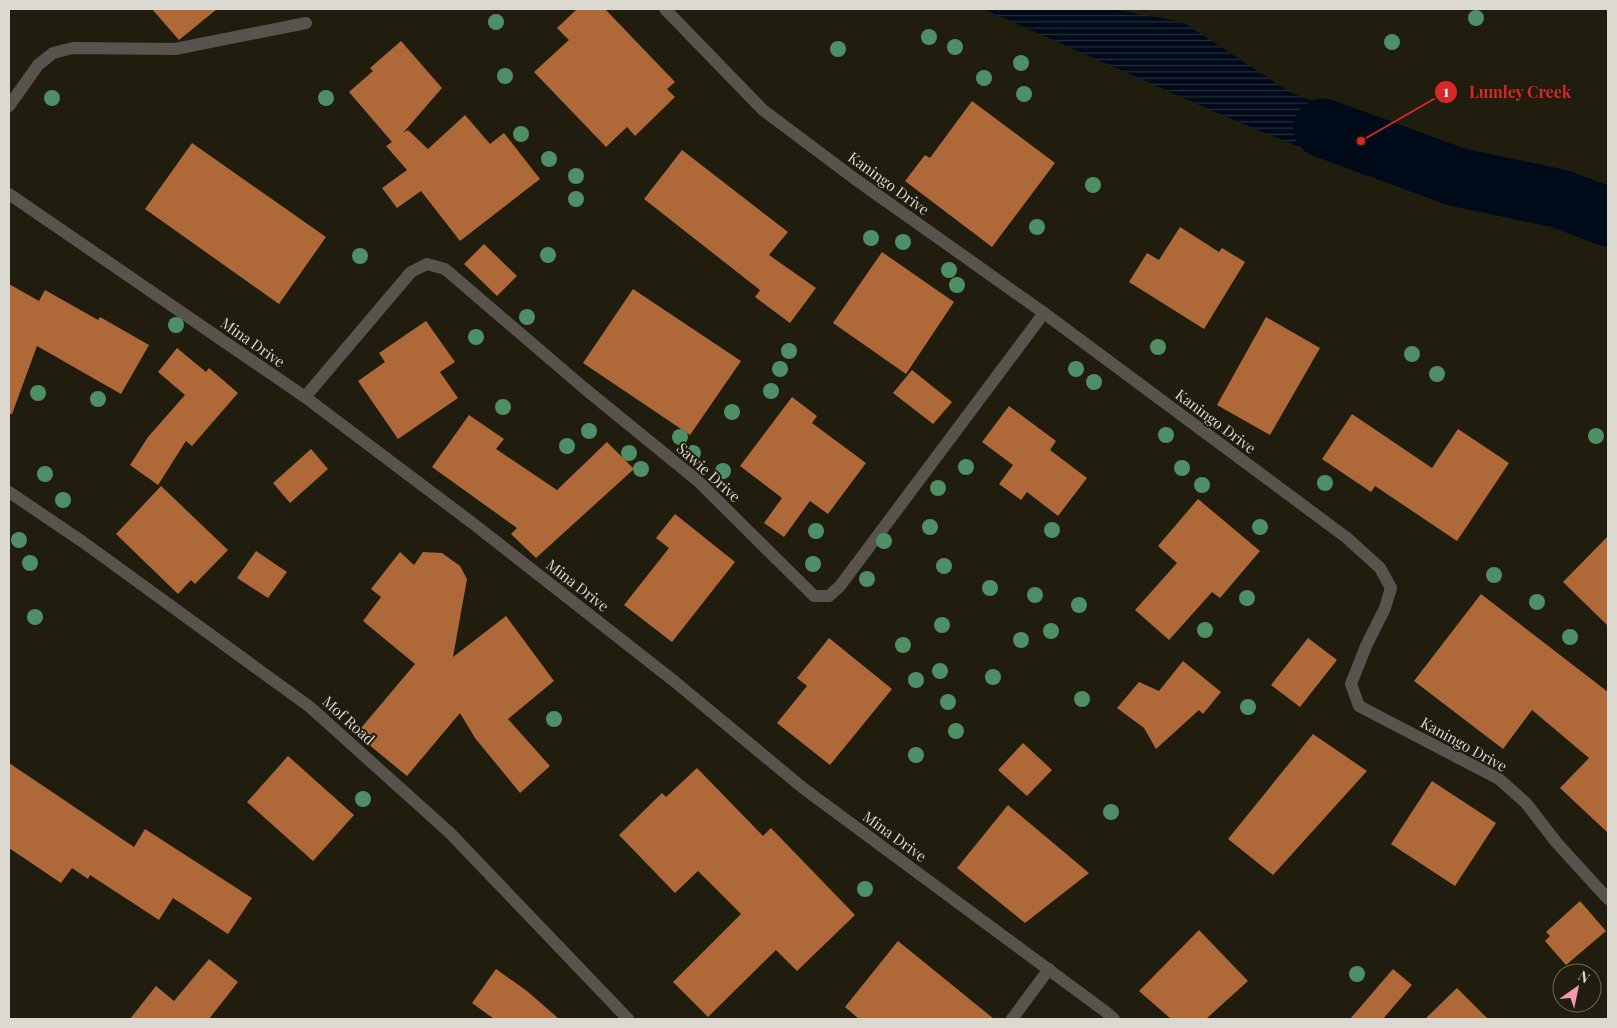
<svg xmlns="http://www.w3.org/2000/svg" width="1617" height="1028" viewBox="0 0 1617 1028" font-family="'Playfair Display',serif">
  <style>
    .water { fill: url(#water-rules) }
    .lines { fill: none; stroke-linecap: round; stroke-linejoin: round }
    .river { stroke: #000b1a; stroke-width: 59 }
    .building { fill: #af6939 }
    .street { stroke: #59534e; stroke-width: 12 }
    .tree { fill: #4e8f68 }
    .labels { text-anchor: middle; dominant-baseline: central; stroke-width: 4; stroke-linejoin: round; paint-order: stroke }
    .street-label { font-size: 15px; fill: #dbd9d0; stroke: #201d0e }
    .leader { fill: none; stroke: #d62828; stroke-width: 2 }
    .callout-dot { fill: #d62828; stroke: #201d0e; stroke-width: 2 }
    .mark-label { font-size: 15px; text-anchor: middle; font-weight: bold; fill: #fff }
    .callout-label { font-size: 16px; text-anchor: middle; font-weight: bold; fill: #d62828; stroke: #201d0e; stroke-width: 4; stroke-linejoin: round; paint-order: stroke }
  </style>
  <defs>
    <pattern id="water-rules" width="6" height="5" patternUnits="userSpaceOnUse" patternTransform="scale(1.25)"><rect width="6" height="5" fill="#000b1a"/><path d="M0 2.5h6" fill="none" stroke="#252e3a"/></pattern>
  </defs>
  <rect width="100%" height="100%" fill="#201d0e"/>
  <!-- water -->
  <polygon class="water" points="983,9 1113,9 1183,22 1290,92 1408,138 1387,183 1224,116"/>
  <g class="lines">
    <!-- river -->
    <polyline class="river" points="1323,128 1457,177 1561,199 1608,217"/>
  </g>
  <!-- building -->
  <g class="building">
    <polygon points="152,9 217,9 179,40"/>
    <polygon points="577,9 605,9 675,82 667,89 675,97 635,136 627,127 606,147 534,72 569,40 557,28"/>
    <polygon points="401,41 442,88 403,133 408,130 428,149 465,115 490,144 504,133 540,179 460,241 421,191 397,208 382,188 407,170 386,146 392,142 349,92 373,71 370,68"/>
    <polygon points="972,101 1055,163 992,247 905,181 925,155 930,158"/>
    <polygon points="192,143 326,237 279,304 145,209"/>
    <polygon points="682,150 788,232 769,255 816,288 790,323 755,297 760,290 644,199"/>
    <polygon points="1180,227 1219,252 1222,248 1245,262 1204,329 1129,282 1147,253 1159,260"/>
    <polygon points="484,244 517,276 497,296 464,264"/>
    <polygon points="882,252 954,302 906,374 833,323"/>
    <polygon points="9,284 39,301 45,290 98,320 100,317 149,345 121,394 37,346 12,414 9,414"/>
    <polygon points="633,289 741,361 690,435 583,363"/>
    <polygon points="1266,317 1320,348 1270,435 1217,405"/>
    <polygon points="426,321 455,362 440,372 458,398 398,439 358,381 385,362 379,353"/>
    <polygon points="177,348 206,372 209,368 238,393 192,446 186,441 158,485 130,465 148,437 185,395 158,372"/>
    <polygon points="912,370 952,402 933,424 893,393"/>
    <polygon points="792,397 817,416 812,423 866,463 828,514 810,501 784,537 764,523 782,498 740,466"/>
    <polygon points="1009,406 1056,441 1050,450 1087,478 1058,516 1027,492 1021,500 999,484 1013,465 982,442"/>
    <polygon points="1352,414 1432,468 1458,429 1509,463 1457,541 1375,486 1371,492 1322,459"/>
    <polygon points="469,415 504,439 496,449 557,490 607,442 634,469 536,558 511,534 517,528 432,467"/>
    <polygon points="311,449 328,469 290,503 273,483"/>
    <polygon points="161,486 228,550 195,584 191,580 178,594 116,534"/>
    <polygon points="1198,499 1260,551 1220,598 1212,592 1169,640 1135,610 1177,563 1158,546"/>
    <polygon points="675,514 735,562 672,642 624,605 669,548 656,538"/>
    <polygon points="1608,536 1608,626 1563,582"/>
    <polygon points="256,551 287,572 268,598 237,578"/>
    <polygon points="400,552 414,565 423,552 442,553 460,566 467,579 453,657 506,616 554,681 508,719 550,766 520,793 475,738 460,713 407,776 356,734 415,664 363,621 381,597 371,589"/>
    <polygon points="1481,594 1608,692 1608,833 1560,788 1589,758 1532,710 1503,749 1414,681"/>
    <polygon points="829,638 892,689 830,765 777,723 807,686 797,678"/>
    <polygon points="1308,638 1337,660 1300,707 1271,685"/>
    <polygon points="1183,661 1221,692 1203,714 1199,710 1156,749 1144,728 1117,708 1139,682 1159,691"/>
    <polygon points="1313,734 1367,771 1273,875 1228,839"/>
    <polygon points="1023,743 1052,770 1027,796 998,770"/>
    <polygon points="288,756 354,815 313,861 247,802"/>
    <polygon points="9,763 134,847 145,829 252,898 228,934 173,898 159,920 90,875 88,879 72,868 61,883 9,848"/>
    <polygon points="697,768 763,836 771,828 855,915 797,971 776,950 708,1017 673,982 741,914 698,871 675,893 619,835 662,793 666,797"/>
    <polygon points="1432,781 1496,823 1455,886 1391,844"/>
    <polygon points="1008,805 1089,873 1025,923 957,868"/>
    <polygon points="1580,901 1606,931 1566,965 1545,941 1550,936 1546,932"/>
    <polygon points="1199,930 1248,981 1206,1019 1171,1019 1139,991"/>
    <polygon points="898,941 994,1019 859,1019 845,1007"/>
    <polygon points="209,959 238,982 209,1019 130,1019 156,986 174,1001"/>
    <polygon points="496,969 527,991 559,1019 494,1019 472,1003"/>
    <polygon points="1393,969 1412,985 1383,1019 1350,1019"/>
    <polygon points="1457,988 1488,1019 1425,1019"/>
  </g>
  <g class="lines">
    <!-- street -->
    <g class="street">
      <polyline points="665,9 763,110 855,179 1044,313 1347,538 1380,568 1391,588 1385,608 1366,646 1351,684 1359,706 1499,779 1526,803 1556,842 1608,899"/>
      <polyline points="9,106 38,65 53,53 73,48 175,49 306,23"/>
      <polyline points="9,194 305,397 475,525 674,681 803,788 1106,1012 1114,1019"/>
      <polyline points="305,397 411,272 427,264 445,269 584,388 698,481 814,596 829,596 840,586 1044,313"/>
      <polyline points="9,492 83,542 310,707 450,833 628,1019"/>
      <polyline points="1012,1019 1049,969"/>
    </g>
  </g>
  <!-- trees -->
  <g class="tree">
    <circle cx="1476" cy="18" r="8"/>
    <circle cx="496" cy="22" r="8"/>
    <circle cx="929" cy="37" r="8"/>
    <circle cx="1392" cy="42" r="8"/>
    <circle cx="955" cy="47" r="8"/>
    <circle cx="838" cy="49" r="8"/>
    <circle cx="1021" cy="63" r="8"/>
    <circle cx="505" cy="76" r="8"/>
    <circle cx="984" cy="78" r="8"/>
    <circle cx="1024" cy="94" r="8"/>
    <circle cx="52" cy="98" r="8"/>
    <circle cx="326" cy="98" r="8"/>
    <circle cx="521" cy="134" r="8"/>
    <circle cx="549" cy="159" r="8"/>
    <circle cx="576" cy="176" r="8"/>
    <circle cx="1093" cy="185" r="8"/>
    <circle cx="576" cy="199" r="8"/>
    <circle cx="1037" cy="227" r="8"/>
    <circle cx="871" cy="238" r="8"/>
    <circle cx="903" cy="242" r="8"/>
    <circle cx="548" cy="255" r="8"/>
    <circle cx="360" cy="256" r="8"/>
    <circle cx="949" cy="270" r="8"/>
    <circle cx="957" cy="285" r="8"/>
    <circle cx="527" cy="317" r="8"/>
    <circle cx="176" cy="325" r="8"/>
    <circle cx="476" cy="337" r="8"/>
    <circle cx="1158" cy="347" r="8"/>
    <circle cx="789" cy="351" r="8"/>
    <circle cx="1412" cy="354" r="8"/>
    <circle cx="780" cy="369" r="8"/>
    <circle cx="1076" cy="369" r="8"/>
    <circle cx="1437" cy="374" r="8"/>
    <circle cx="1094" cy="382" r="8"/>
    <circle cx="771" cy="391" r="8"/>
    <circle cx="38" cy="393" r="8"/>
    <circle cx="98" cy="399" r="8"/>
    <circle cx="503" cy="407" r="8"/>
    <circle cx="732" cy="412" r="8"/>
    <circle cx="589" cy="431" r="8"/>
    <circle cx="1166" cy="435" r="8"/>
    <circle cx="1596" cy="436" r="8"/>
    <circle cx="680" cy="437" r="8"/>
    <circle cx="567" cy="446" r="8"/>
    <circle cx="629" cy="453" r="8"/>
    <circle cx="693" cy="453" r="8"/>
    <circle cx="966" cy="467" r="8"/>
    <circle cx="1182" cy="468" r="8"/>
    <circle cx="641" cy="469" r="8"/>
    <circle cx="723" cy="471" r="8"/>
    <circle cx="45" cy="474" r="8"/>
    <circle cx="1325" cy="483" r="8"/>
    <circle cx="1202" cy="485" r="8"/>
    <circle cx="938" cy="488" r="8"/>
    <circle cx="63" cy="500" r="8"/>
    <circle cx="930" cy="527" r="8"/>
    <circle cx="1260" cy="527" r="8"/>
    <circle cx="1052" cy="530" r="8"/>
    <circle cx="816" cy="531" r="8"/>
    <circle cx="19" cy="540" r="8"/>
    <circle cx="884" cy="541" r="8"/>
    <circle cx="30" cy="563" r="8"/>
    <circle cx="813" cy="564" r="8"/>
    <circle cx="944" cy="566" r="8"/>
    <circle cx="1494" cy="575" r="8"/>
    <circle cx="867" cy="579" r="8"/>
    <circle cx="990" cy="588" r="8"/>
    <circle cx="1035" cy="595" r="8"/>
    <circle cx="1247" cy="598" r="8"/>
    <circle cx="1537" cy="602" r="8"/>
    <circle cx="1079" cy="605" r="8"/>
    <circle cx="35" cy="617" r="8"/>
    <circle cx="942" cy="625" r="8"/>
    <circle cx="1205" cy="630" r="8"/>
    <circle cx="1051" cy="631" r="8"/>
    <circle cx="1570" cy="637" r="8"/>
    <circle cx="1021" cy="640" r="8"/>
    <circle cx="903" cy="645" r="8"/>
    <circle cx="940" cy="671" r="8"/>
    <circle cx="993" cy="677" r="8"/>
    <circle cx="916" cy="680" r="8"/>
    <circle cx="1082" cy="699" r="8"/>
    <circle cx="948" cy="702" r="8"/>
    <circle cx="1248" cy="707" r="8"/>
    <circle cx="554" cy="719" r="8"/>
    <circle cx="956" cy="731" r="8"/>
    <circle cx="916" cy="755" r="8"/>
    <circle cx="363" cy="799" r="8"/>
    <circle cx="1111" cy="812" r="8"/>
    <circle cx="865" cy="889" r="8"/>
    <circle cx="1357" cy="974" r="8"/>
  </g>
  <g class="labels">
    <!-- street labels -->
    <g class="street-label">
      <text transform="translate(889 183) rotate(36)">Kaningo Drive</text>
      <text transform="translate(253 342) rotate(35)">Mina Drive</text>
      <text transform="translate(1216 421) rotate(37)">Kaningo Drive</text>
      <text transform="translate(709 472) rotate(42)">Sawie Drive</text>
      <text transform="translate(578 585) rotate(38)">Mina Drive</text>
      <text transform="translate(349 720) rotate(42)">Mof Road</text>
      <text transform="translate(1464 744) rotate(29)">Kaningo Drive</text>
      <text transform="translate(895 836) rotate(36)">Mina Drive</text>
    </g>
  </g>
  <!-- callouts -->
  <path class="leader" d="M1361 141L1446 92"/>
  <g class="callout-dot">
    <circle cx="1361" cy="141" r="5"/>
    <circle cx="1446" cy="92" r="12"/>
  </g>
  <g class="mark-label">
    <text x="1446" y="97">1</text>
  </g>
  <g class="callout-label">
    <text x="1520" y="98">Lumley Creek</text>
  </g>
  <!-- border -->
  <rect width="1617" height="1028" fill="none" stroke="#dbd9d0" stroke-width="20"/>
  <!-- north arrow -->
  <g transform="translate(1577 988) rotate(33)"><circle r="24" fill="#201d0e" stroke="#6b685c"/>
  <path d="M0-4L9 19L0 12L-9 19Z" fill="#f19ab2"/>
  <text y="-8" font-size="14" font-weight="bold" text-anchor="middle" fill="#dbd9d0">N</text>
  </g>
</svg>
